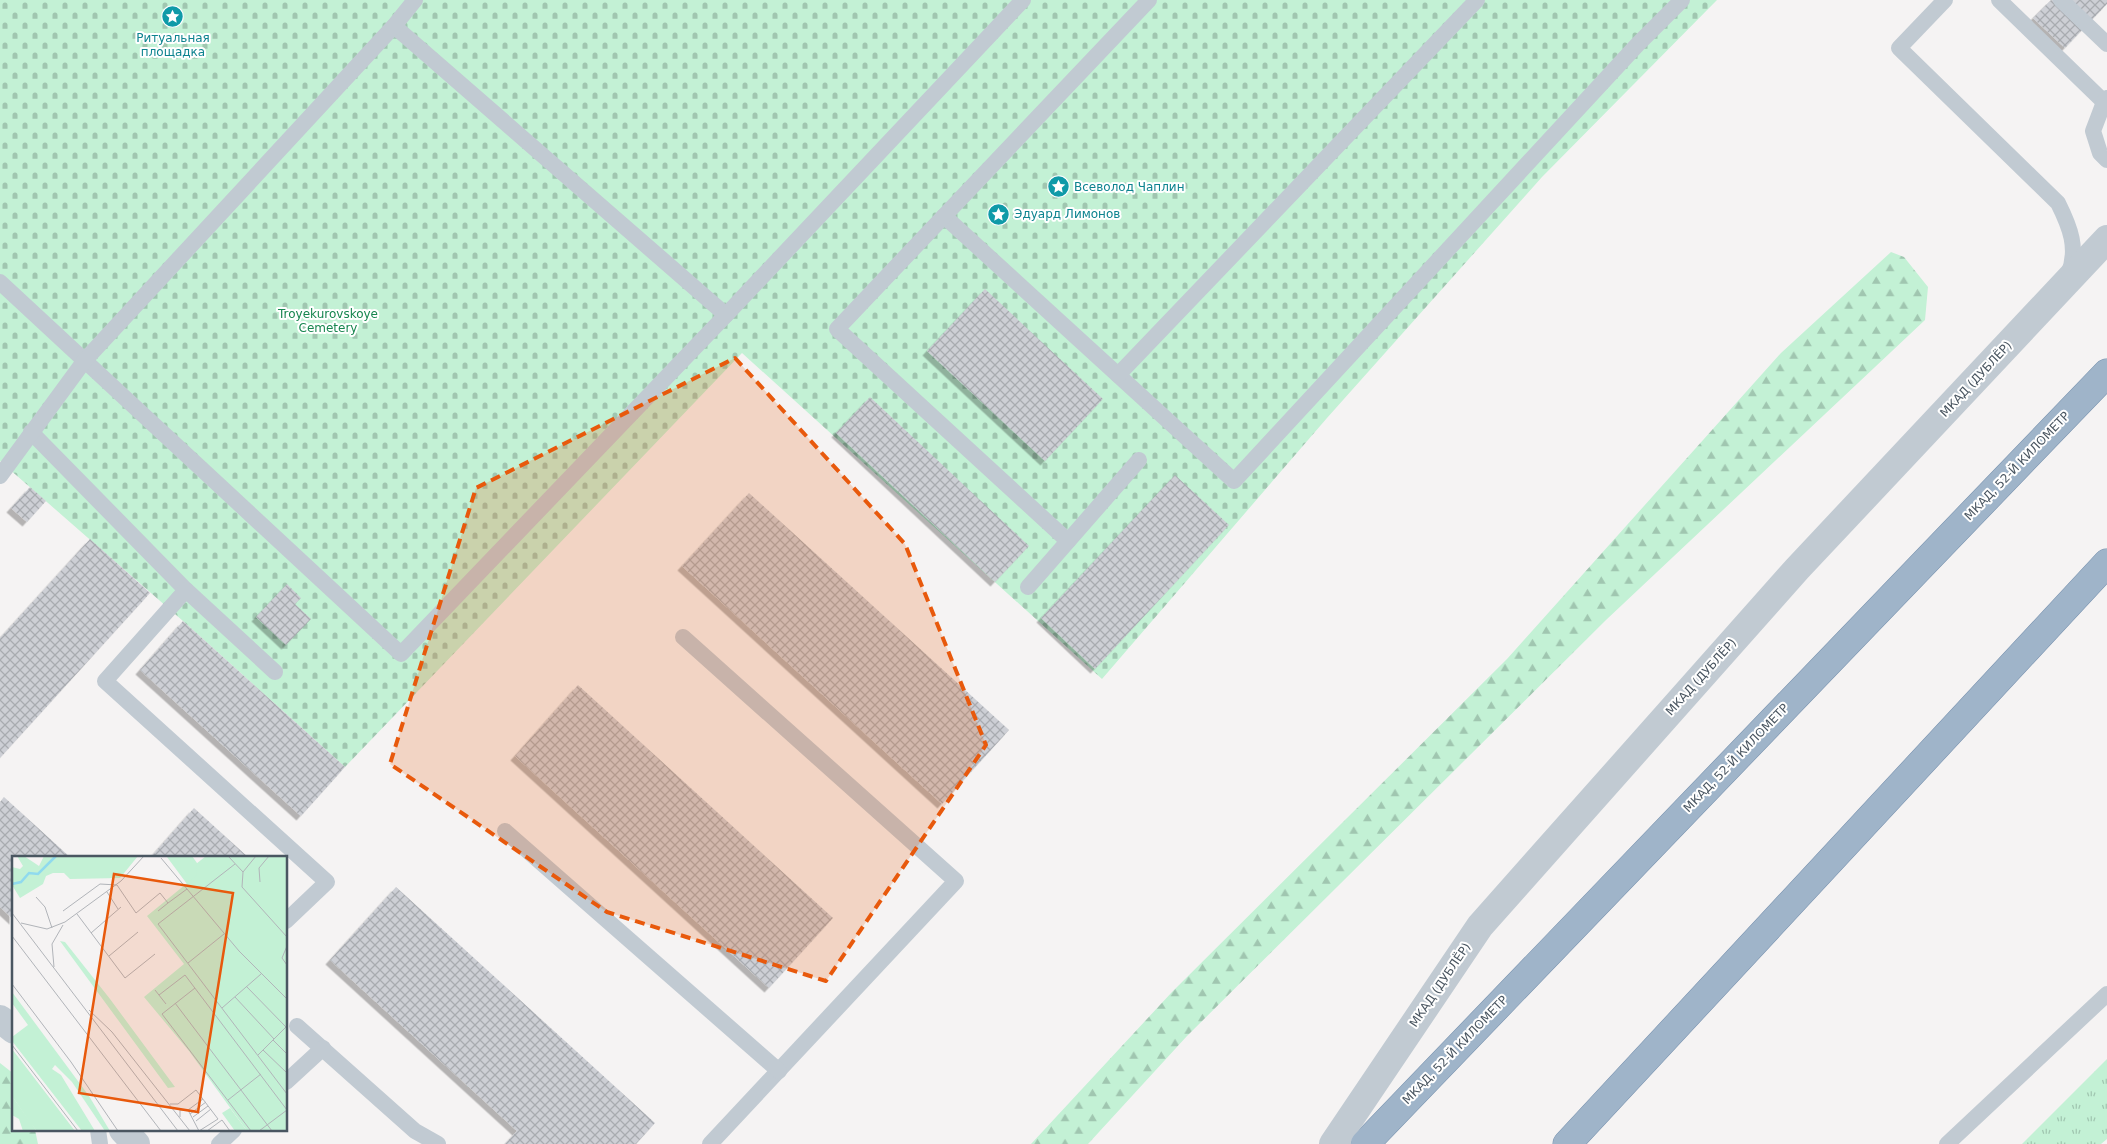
<svg xmlns="http://www.w3.org/2000/svg" width="2107" height="1144" viewBox="0 0 2107 1144" font-family="'DejaVu Sans',sans-serif">
  <style>
    .grass { fill: url(#grass-tufts) }
    .forest { fill: url(#forest-firs) }
    .cemetery { fill: url(#cemetery-stones) }
    .building { fill: url(#building-cross-hatch); filter: url(#shadow) }
    .lines { fill: none; stroke-linecap: round; stroke-linejoin: round }
    .trunk-casing { stroke: #7690ad; stroke-width: 29 }
    .service { stroke: #c1cad2; stroke-width: 16 }
    .minor { stroke: #c1cad2; stroke-width: 28 }
    .tertiary { stroke: #c1cad2; stroke-width: 28 }
    .trunk { stroke: #9fb4c9; stroke-width: 28 }
    .marked { fill: #e8590c; fill-opacity: 0.2; stroke: #e8590c; stroke-width: 4; stroke-dasharray: 10 6; stroke-linejoin: round }
    .labels { text-anchor: middle; dominant-baseline: central; stroke-width: 4; stroke-linejoin: round; paint-order: stroke }
    .culture-label { font-size: 12px; fill: #0d838f; stroke: #fff; text-anchor: start }
    .park-label { font-size: 12px; fill: #17864f; stroke: #fff }
    .street-label { font-size: 12px; fill: #4a5661; stroke: #fff }
    .inset-river { fill: none; stroke: #90daee; stroke-width: 2.5 }
    .inset-road { fill: none; stroke: #b1b4b9; stroke-width: 1 }
    .view { fill: #e8590c; fill-opacity: 0.15; stroke: #e8590c; stroke-width: 2.5 }
    .inset-edge { fill: none; stroke: #4a5661; stroke-width: 2.5 }
  </style>
  <defs>
    <pattern id="grass-tufts" width="24" height="20" patternUnits="userSpaceOnUse" patternTransform="scale(1.25)"><rect width="24" height="20" fill="#c3f1d5"/><path d="M3 7l-1-3M5 7V3M7 7l1-3M15 17l-1-3M17 17v-4M19 17l1-3" fill="none" stroke="#a0c6b0"/></pattern>
    <pattern id="forest-firs" width="22" height="20" patternUnits="userSpaceOnUse" patternTransform="scale(1.25)"><rect width="22" height="20" fill="#c3f1d5"/><path d="M5 1l3.5 6h-7zM16 11l3.5 6h-7z" fill="#a0c6b0"/></pattern>
    <pattern id="cemetery-stones" width="16" height="16" patternUnits="userSpaceOnUse" patternTransform="scale(1.25)"><rect width="16" height="16" fill="#c3f1d5"/><path d="M2 7V4a2 2 0 0 1 4 0v3zM10 15v-3a2 2 0 0 1 4 0v3z" fill="#a0c6b0"/></pattern>
    <pattern id="building-cross-hatch" width="8" height="8" patternUnits="userSpaceOnUse" patternTransform="scale(1.25)"><rect width="8" height="8" fill="#cdcfd5"/><path d="M0 0l8 8M0 8l8-8" fill="none" stroke="#a8abb0"/></pattern>
    <filter id="shadow"><feDropShadow dx="-4.5" dy="4.5" stdDeviation="0" flood-color="#0004"/></filter>
  </defs>
  <rect width="100%" height="100%" fill="#f5f3f3"/>
  <!-- grass -->
  <polygon class="grass" points="2107,1059 2107,1139 2101,1144 2022,1144"/>
  <!-- forest -->
  <g class="forest">
    <polygon points="1891,252 1904,257 1928,287 1925,320 1606,620 1187,1036 1088,1144 1031,1144 1172,992 1507,659 1781,353"/>
    <polygon points="0,1063 14,1074 14,1130 35,1130 38,1144 0,1144"/>
  </g>
  <!-- cemetery -->
  <polygon class="cemetery" points="0,0 1717,0 1542,177 1327,418 1102,679 742,353 345,767 183,621 0,461"/>
  <!-- building -->
  <g class="building">
    <polygon points="2051,0 2107,0 2107,4 2065,48 2033,18"/>
    <polygon points="985,289 1103,399 1045,461 927,351"/>
    <polygon points="870,397 1029,546 995,582 836,433"/>
    <polygon points="1175,475 1229,525 1095,669 1041,618"/>
    <polygon points="30,487 46,501 27,522 11,508"/>
    <polygon points="749,493 1009,730 942,804 682,566"/>
    <polygon points="90,539 150,593 0,758 0,638"/>
    <polygon points="287,584 301,598 295,604 311,619 286,645 256,617"/>
    <polygon points="183,621 345,767 301,816 140,670"/>
    <polygon points="578,685 833,918 769,988 515,756"/>
    <polygon points="4,797 71,858 14,858 14,920 0,907 0,802"/>
    <polygon points="194,808 249,858 150,858"/>
    <polygon points="396,887 655,1123 636,1144 505,1144 517,1131 330,960"/>
  </g>
  <g class="lines">
    <defs>
      <g id="trunk">
        <polyline points="1365,1144 2107,373"/>
        <polyline points="1567,1144 2107,563"/>
      </g>
    </defs>
    <!-- trunk casing -->
    <use href="#trunk" class="trunk-casing"/>
    <!-- service -->
    <g class="service">
      <path d="M 1945,0 L 1899,48 L 2058,203 C 2070,227 2079,249 2068,275"/>
      <polyline points="1999,0 2104,102"/>
      <polyline points="2061,0 2107,44"/>
      <polyline points="394,26 726,315"/>
      <polyline points="2107,98 2104,102 2093,131 2100,153 2107,160"/>
      <polyline points="944,216 1234,481 1638,44 1682,0"/>
      <polyline points="0,282 401,654 726,315 1023,0"/>
      <polyline points="1118,375 1477,0"/>
      <polyline points="31,432 186,590"/>
      <polyline points="0,476 85,360 394,26 415,0"/>
      <polyline points="1068,541 837,329 1149,0"/>
      <polyline points="1028,587 1139,460"/>
      <polyline points="683,637 956,881 710,1144"/>
      <polyline points="275,672 186,590 105,681 327,882 286,921"/>
      <polyline points="505,831 779,1071"/>
      <polyline points="297,1026 415,1131 438,1144"/>
      <polyline points="286,1082 323,1048"/>
      <polyline points="98,1130 100,1144"/>
      <polyline points="219,1144 234,1130"/>
      <polyline points="1947,1144 2107,994"/>
    </g>
    <!-- minor -->
    <polyline class="minor" points="1333,1144 1480,926 1797,569 2107,239"/>
    <!-- tertiary -->
    <g class="tertiary">
      <polyline points="0,1019 14,1030"/>
      <polyline points="123,1130 136,1144"/>
    </g>
    <!-- trunk -->
    <use href="#trunk" class="trunk"/>
  </g>
  <!-- marked area -->
  <path class="marked" d="M 735,358 L 905,544 L 986,745 L 826,981 L 607,912 L 390,764 L 476,488 Z"/>
  <!-- icons -->
  <defs>
    <symbol id="sight-disc" viewBox="-11 -11 22 22"><circle r="9.5" fill="#0f9aa8" stroke="#fff"/><path d="M0-6L1.8-2.2L6-1.7L2.9 1.2L3.7 5.4L0 3.3L-3.7 5.4L-2.9 1.2L-6-1.7L-1.8-2.2Z" fill="#fff"/></symbol>
  </defs>
  <g fill-rule="evenodd">
    <use href="#sight-disc" x="160" y="4" width="25" height="25"/>
    <use href="#sight-disc" x="1046" y="174" width="25" height="25"/>
    <use href="#sight-disc" x="986" y="202" width="25" height="25"/>
  </g>
  <g class="labels">
    <!-- culture labels -->
    <g class="culture-label">
      <text x="173" y="38" text-anchor="middle">Ритуальная<tspan x="173" dy="14">площадка</tspan></text>
      <text x="1074" y="187">Всеволод Чаплин</text>
      <text x="1014" y="214">Эдуард Лимонов</text>
    </g>
    <!-- park labels -->
    <g class="park-label">
      <text x="328" y="314">Troyekurovskoye<tspan x="328" dy="14">Cemetery</tspan></text>
    </g>
    <!-- street labels -->
    <g class="street-label">
      <text transform="translate(1976 379) rotate(-47)">МКАД (ДУБЛЁР)</text>
      <text transform="translate(2017 466) rotate(-46)">МКАД, 52-Й КИЛОМЕТР</text>
      <text transform="translate(1701 677) rotate(-48)">МКАД (ДУБЛЁР)</text>
      <text transform="translate(1736 758) rotate(-46)">МКАД, 52-Й КИЛОМЕТР</text>
      <text transform="translate(1440 985) rotate(-56)">МКАД (ДУБЛЁР)</text>
      <text transform="translate(1455 1050) rotate(-46)">МКАД, 52-Й КИЛОМЕТР</text>
    </g>
  </g>
  <!-- overview -->
  <g transform="translate(12 856)">
    <rect width="275" height="275" fill="#f5f3f3"/>
    <path d="M 180,0 L 195,21 L 175,28 L 155,1 ZM 0,136 L 77,240 L 98,275 L 93,275 L 60,226 L 43,209 L 40,213 L 49,219 L 83,275 L 70,275 L 0,185 L 0,181 L 16,169 L 0,147 ZM 0,193 L 63,275 L 25,275 L 19,268 L 0,240 ZM 218,252 L 235,275 L 223,275 L 210,257 Z" fill="#c3f1d5"/>
    <path d="M 5,0 L 12,0 L 27,10 L 32,0 L 126,0 L 108,22 L 58,23 L 52,17 L 41,17 L 34,20 L 31,28 L 8,42 L 0,29 L 0,11 L 8,13 L 11,10 ZM 48,85 L 53,86 L 98,143 L 163,231 L 156,232 ZM 0,240 L 24,274 L 33,275 L 11,275 L 7,263 L 0,259 Z" fill="#c3f1d5"/>
    <path d="M 194,0 L 275,0 L 275,275 L 235,275 L 177,195 L 132,141 L 172,108 L 135,60 L 185,19 L 184,8 Z" fill="#c3f1d5"/>
    <path class="inset-river" d="M 0,28 L 9,26 L 17,17 L 26,18 L 44,0"/>
    <path class="inset-road" d="M 216,0 L 231,16 L 230,31 L 275,81M 149,2 L 227,95 L 275,143M 223,8 L 146,68 L 275,238M 231,16 L 244,0M 248,26 L 247,12 L 257,0M 95,36 L 106,53M 24,41 L 33,51 L 40,72M 156,47 L 175,33M 51,55 L 88,28 L 105,29 L 124,57 L 148,37 L 156,47 L 146,55M 0,57 L 166,275M 65,58 L 113,122 L 143,98M 9,67 L 35,73 L 53,66 L 109,25 L 132,0M 79,77 L 109,51M 0,80 L 149,275M 275,90 L 270,102 L 275,109M 97,100 L 126,76M 176,107 L 212,78M 42,111 L 40,88 L 51,69M 0,128 L 59,206 L 106,275M 234,130 L 274,171M 183,132 L 150,158 L 239,275M 143,134 L 154,148M 147,139 L 173,119 L 275,254M 223,141 L 262,183M 163,147 L 260,275M 210,152 L 249,118M 77,154 L 100,176 L 178,275M 261,184 L 275,198M 0,189 L 66,275M 251,194 L 275,217M 246,199 L 275,170M 216,244 L 249,218M 158,248 L 166,248 L 184,234 L 206,263 L 187,275M 176,254 L 187,275M 178,258 L 194,246M 168,261 L 168,254 L 176,254 L 191,243M 181,261 L 196,250M 184,265 L 199,253M 195,275 L 210,264 L 218,275M 247,275 L 275,254"/>
    <path class="view" d="M 102,18 L 221,37 L 186,256 L 67,237 Z"/>
    <rect width="275" height="275" class="inset-edge"/>
  </g>
</svg>
